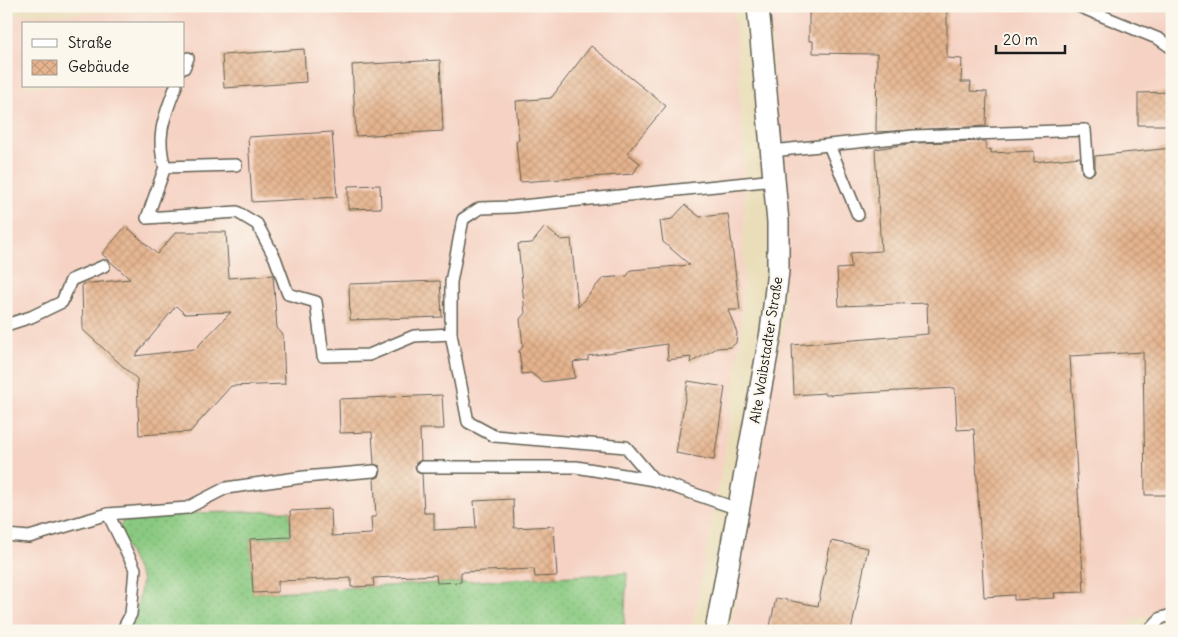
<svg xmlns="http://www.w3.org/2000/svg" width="1178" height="637" viewBox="0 0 1178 637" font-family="Delius,sans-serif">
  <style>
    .built { fill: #f5d2c3; fill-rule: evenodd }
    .grass { fill: url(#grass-dots); stroke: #52724e }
    .building { fill: url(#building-cross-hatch); fill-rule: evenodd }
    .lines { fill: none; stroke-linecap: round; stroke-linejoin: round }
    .service-casing { stroke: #646053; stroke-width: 14 }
    .minor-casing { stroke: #646053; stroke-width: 24 }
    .service { stroke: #fff; stroke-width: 11 }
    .minor { stroke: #fff; stroke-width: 21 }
    .labels { text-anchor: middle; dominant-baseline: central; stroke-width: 4.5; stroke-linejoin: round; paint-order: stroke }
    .street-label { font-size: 14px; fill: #1c1c1c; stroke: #fbf7ec }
  </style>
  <defs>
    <pattern id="grass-dots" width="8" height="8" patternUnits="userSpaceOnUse" patternTransform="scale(1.25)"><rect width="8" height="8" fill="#89c980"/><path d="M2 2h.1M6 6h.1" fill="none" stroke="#76ac6e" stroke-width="1.8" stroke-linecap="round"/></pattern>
    <pattern id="building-cross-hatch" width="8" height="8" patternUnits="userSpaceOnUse" patternTransform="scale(1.25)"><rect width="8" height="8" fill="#e5b48e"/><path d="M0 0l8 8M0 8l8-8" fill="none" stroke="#c49a7a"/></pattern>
  </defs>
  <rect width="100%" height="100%" fill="#fbf7ec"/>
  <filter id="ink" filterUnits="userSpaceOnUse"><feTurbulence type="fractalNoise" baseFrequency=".02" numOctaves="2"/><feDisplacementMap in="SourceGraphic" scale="10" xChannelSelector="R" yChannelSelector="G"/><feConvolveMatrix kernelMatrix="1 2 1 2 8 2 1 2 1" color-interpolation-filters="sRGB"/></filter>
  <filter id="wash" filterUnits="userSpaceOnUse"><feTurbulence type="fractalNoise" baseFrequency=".0096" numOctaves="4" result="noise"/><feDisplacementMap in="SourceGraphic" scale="20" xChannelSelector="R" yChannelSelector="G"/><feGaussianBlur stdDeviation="1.12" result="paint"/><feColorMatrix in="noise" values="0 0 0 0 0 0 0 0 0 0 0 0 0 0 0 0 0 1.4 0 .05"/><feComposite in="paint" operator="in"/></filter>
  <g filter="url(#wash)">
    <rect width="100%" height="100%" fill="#eadeba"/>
    <!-- built -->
    <g class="built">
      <path d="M 229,6 L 734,6 L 745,183 L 741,333 L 724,457 L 691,631 L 6,631 L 6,15 L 178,11 ZM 24,24 L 184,24 L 184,86 L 24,86 Z"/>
      <polygon points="770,6 1172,6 1172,610 1132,620 1129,631 733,631 731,624 785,313"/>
    </g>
    <!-- grass -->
    <polygon class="grass" points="290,511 291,537 250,539 253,593 627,573 624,631 129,631 135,620 142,580 122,538 120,526 125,518 139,514"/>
    <g id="blocks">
      <!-- building -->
      <g class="building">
        <polygon points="809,6 947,6 947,58 962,59 961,82 971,82 970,91 987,92 986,126 876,132 877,54 813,53 813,41 809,41"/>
        <polygon points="591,46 666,106 627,153 640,163 633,174 520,182 516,142 519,140 516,101 551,98"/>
        <polygon points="304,49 306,82 224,88 222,55"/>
        <polygon points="440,60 443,131 356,136 352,65"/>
        <polygon points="1172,92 1172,125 1138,125 1138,93"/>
        <polygon points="332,132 337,197 252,202 248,137"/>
        <polygon points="986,141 986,150 991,149 991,153 1034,151 1034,162 1080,157 1082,173 1088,176 1095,172 1095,156 1172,148 1172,495 1145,495 1143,352 1070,356 1084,592 1054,593 1055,598 1014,600 1014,595 984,597 974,429 957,430 955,388 825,395 825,393 794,395 792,345 928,334 927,303 839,306 837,269 851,268 850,253 881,251 875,149 915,143"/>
        <polygon points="380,185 381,208 348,209 348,186"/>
        <polygon points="685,205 700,217 728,214 740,310 728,310 737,333 736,343 731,347 717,348 690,363 691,357 668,360 667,344 588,356 588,360 573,362 575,378 542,382 531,373 522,374 519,351 523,347 520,319 525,313 518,244 532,243 545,227 561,240 571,239 578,307 603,278 627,276 631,270 690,265 663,242 660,221 672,219"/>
        <path d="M 126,226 L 157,254 L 176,232 L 226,232 L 229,278 L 273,275 L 277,328 L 283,335 L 285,384 L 231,386 L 190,432 L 139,435 L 137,379 L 83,330 L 82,284 L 130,279 L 102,254 ZM 176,306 L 185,314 L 231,312 L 195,349 L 135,356 Z"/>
        <polygon points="440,281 442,317 350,320 349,284"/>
        <polygon points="688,381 725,387 714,460 676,453"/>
        <polygon points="442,395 444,429 420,429 421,460 416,463 415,467 418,473 422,474 424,513 434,513 434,530 476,528 474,501 513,499 514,528 554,526 557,576 535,577 534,569 461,572 461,582 437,583 436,575 373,578 374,586 351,587 351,578 278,581 278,592 253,593 250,539 291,537 290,511 331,509 332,536 372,534 371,517 376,517 374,479 379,477 381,471 380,466 374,464 372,432 340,433 339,399"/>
        <polygon points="831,541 868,548 851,631 769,631 776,598 818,606"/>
      </g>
    </g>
  </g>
  <g filter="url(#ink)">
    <use href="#blocks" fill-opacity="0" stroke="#646053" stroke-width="1"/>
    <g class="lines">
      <defs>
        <g id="service">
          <polyline points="1078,6 1159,39 1172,48"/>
          <polyline points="184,68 188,58"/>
          <polyline points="829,145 858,215"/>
          <polyline points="772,151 914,136 1085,130 1088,169"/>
          <polyline points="236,165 165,167 147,218 237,212 257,224 275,258 288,294 316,302 323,356 369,355 414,336 451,334 451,282 463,219 480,208 512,207 774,180"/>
          <path d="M 165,167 C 155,136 165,115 176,86"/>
          <polyline points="6,325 31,317 62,302 71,280 104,266"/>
          <polyline points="451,334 468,422 494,436 626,447 654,480"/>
          <polyline points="422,467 576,467 654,480 738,509"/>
          <polyline points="108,514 135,569 131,614 122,631"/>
          <polyline points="6,535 29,537 108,514 187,508 226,488 304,477 374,471"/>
          <polyline points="1148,631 1161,618 1172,615"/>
        </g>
        <polyline id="minor" points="716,631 771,332 778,271 778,222 758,6"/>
      </defs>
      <!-- service casing -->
      <use href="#service" class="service-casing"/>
      <!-- minor casing -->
      <use href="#minor" class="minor-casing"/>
      <!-- service -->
      <use href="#service" class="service"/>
      <!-- minor -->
      <use href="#minor" class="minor"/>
    </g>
  </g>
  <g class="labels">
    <!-- street labels -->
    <g class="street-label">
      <text transform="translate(766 350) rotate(-81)">Alte Waibstadter Straße</text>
    </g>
  </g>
  <!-- margin -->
  <rect width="1178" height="637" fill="none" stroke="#fbf7ec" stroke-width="25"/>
  <!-- legend -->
  <rect x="22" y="22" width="162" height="65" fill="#fbf7ec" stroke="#a29f99"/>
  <rect x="32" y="39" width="25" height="8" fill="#ffffff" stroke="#a29f99"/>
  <text x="68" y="48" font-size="15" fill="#1c1c1c">Straße</text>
  <rect x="32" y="60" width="25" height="15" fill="url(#building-cross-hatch)" stroke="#a29f99"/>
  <text x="68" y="72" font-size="15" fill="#1c1c1c">Gebäude</text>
  <!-- scale -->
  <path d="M996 45v8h69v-8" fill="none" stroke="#1c1c1c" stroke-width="2.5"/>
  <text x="1003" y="45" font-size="15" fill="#1c1c1c" stroke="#fbf7ec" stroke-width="4" paint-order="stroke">20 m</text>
</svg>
